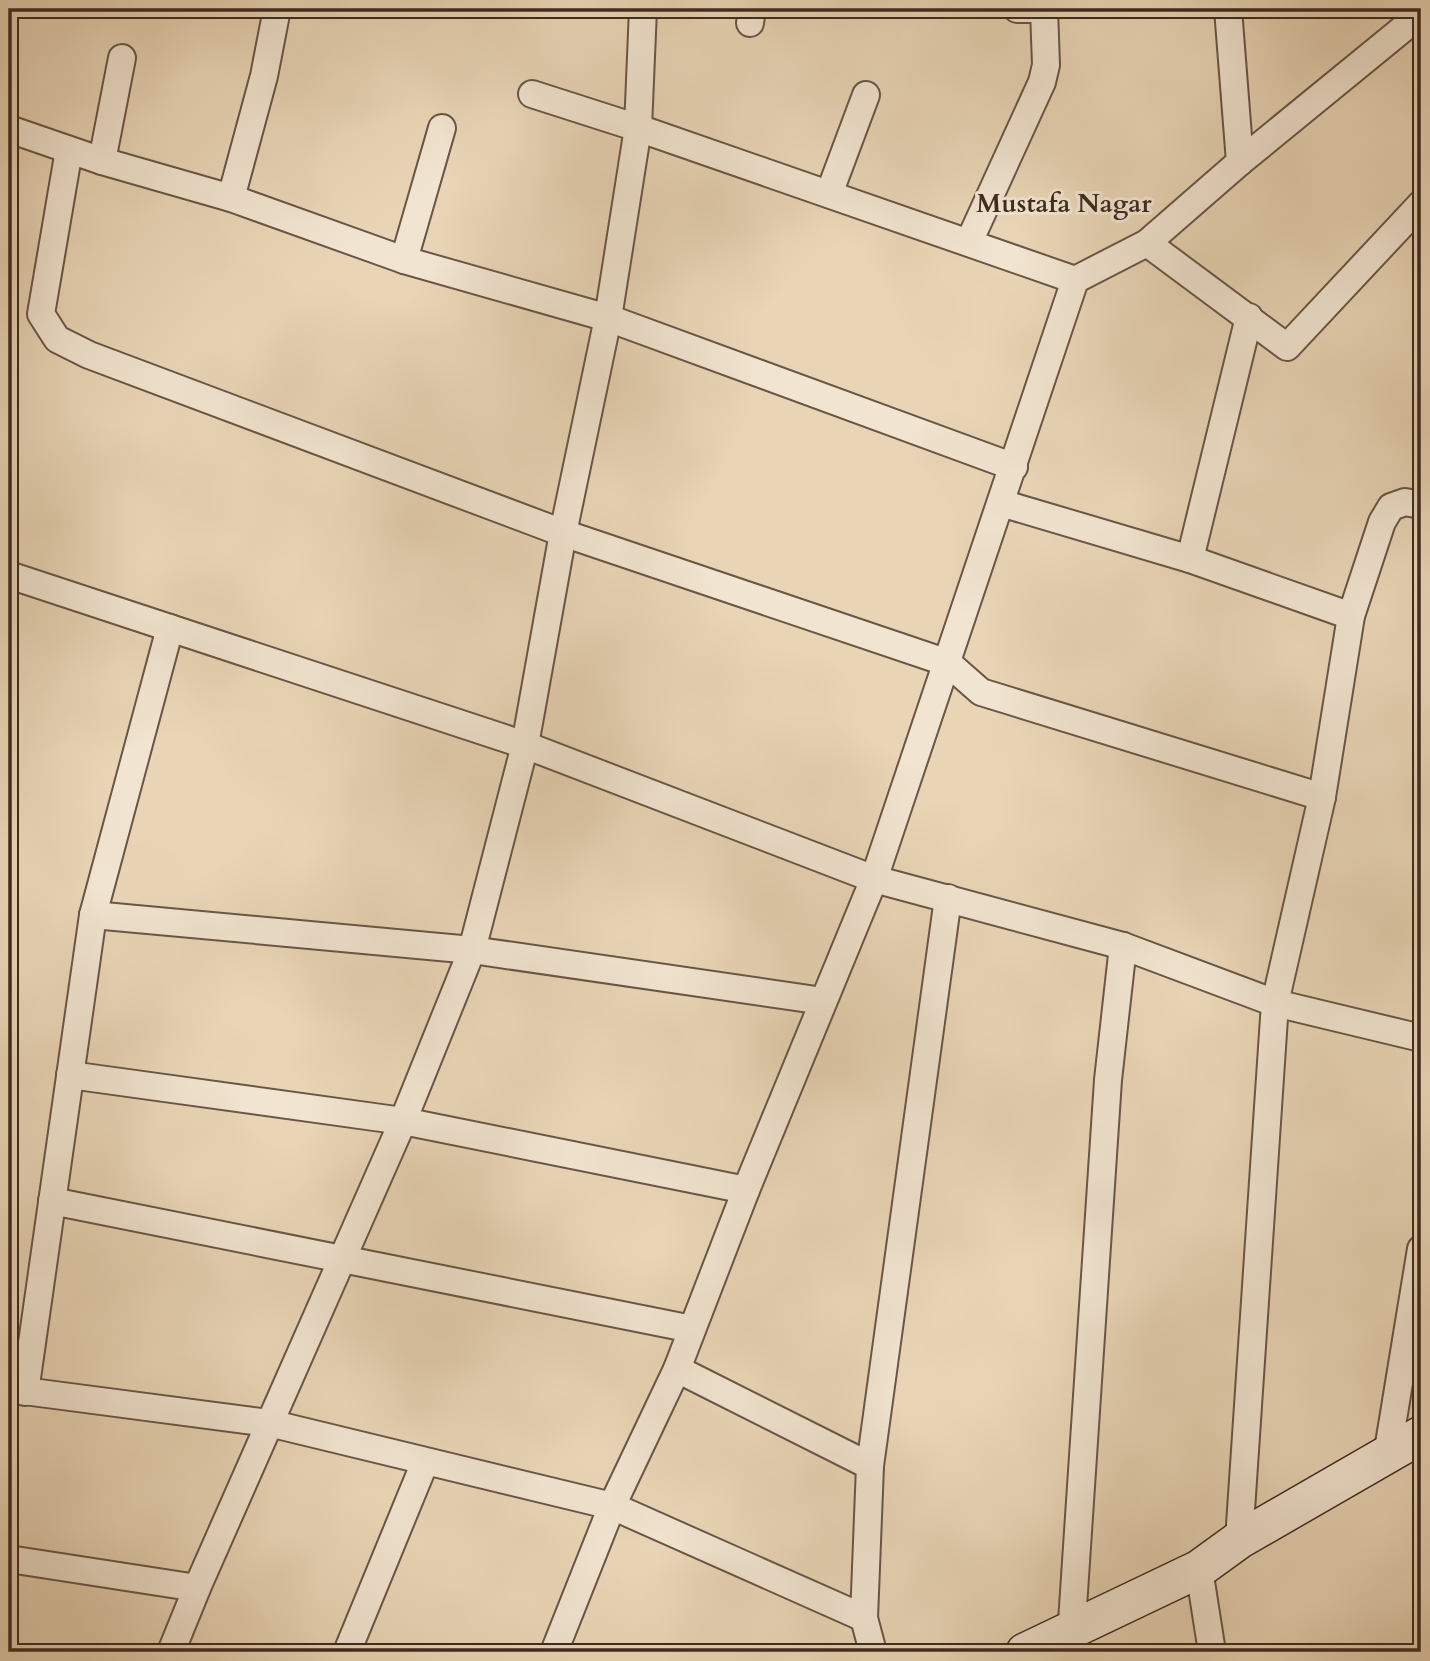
<svg xmlns="http://www.w3.org/2000/svg" width="1430" height="1661" viewBox="0 0 1430 1661" font-family="Cardo,serif">
  <style>
    .lines { fill: none; stroke-linecap: round; stroke-linejoin: round }
    .street-casing { stroke: #695646; stroke-width: 30 }
    .secondary-casing { stroke: #3e2b20; stroke-width: 40 }
    .street { stroke: #f1e4d0; stroke-width: 26 }
    .secondary { stroke: #f1e4d0; stroke-width: 37 }
    .labels { text-anchor: middle; dominant-baseline: central; stroke-width: 6; stroke-linejoin: round; paint-order: stroke }
    .neighbourhood-label { font-size: 26px; font-weight: bold; fill: #3e2b20; stroke: #f1e4d0 }
  </style>
  <rect width="100%" height="100%" fill="#e9d5b6"/>
  <filter id="stains"><feTurbulence type="fractalNoise" baseFrequency=".00286" numOctaves="4"/><feColorMatrix values="0 0 0 0 .2 0 0 0 0 .09 0 0 0 0 .02 0 0 0 .5 -.17"/></filter>
  <radialGradient id="worn" r=".72"><stop offset=".6" stop-color="#630" stop-opacity="0"/><stop offset="1" stop-color="#630" stop-opacity=".3"/></radialGradient>
  <g class="lines">
    <defs>
      <g id="street">
        <polyline points="1017,9 1044,9"/>
        <polyline points="1228,9 1240,162"/>
        <polyline points="750,23 752,9"/>
        <polyline points="532,94 638,128 1075,280"/>
        <polyline points="9,129 102,161 231,198 404,260 608,318 1014,467"/>
        <polyline points="69,150 41,314 57,339 89,355 563,533 948,663 981,692 1322,797"/>
        <polyline points="102,161 122,58"/>
        <polyline points="829,194 866,95"/>
        <polyline points="231,198 264,76 277,9"/>
        <polyline points="969,242 1042,82 1046,65 1044,9"/>
        <polyline points="1147,243 1287,347 1421,204"/>
        <polyline points="404,260 442,128"/>
        <polyline points="1001,503 1190,559 1351,616"/>
        <polyline points="1190,559 1249,317"/>
        <polyline points="9,575 525,745 874,879 1123,946 1275,1003 1421,1038"/>
        <polyline points="93,915 472,950 823,1001"/>
        <polyline points="70,1075 403,1121 746,1190"/>
        <polyline points="52,1201 692,1329"/>
        <polyline points="677,1369 870,1466"/>
        <polyline points="9,1389 269,1423 612,1506 864,1618"/>
        <polyline points="25,1392 93,915 170,628"/>
        <polyline points="1387,1456 1421,1249"/>
        <polyline points="1239,1540 1275,1003 1322,797 1351,616 1382,522 1391,507 1405,502 1421,505"/>
        <polyline points="9,1559 197,1588"/>
        <polyline points="1199,1569 1212,1652"/>
        <polyline points="171,1652 197,1588 403,1121 472,950 525,745 563,533 608,318 638,128 643,9"/>
        <polyline points="347,1652 425,1462"/>
        <polyline points="554,1652 612,1506 677,1369 746,1190 874,879 1075,280 1147,243 1240,162 1421,14"/>
        <polyline points="873,1652 864,1618 870,1466 948,898"/>
        <polyline points="1070,1652 1108,1080 1123,946"/>
      </g>
      <polyline id="secondary" points="1025,1652 1199,1569 1239,1540 1421,1435"/>
    </defs>
    <!-- street casing -->
    <use href="#street" class="street-casing"/>
    <!-- secondary casing -->
    <use href="#secondary" class="secondary-casing"/>
    <!-- street -->
    <use href="#street" class="street"/>
    <!-- secondary -->
    <use href="#secondary" class="secondary"/>
  </g>
  <g class="labels">
    <!-- neighbourhood labels -->
    <g class="neighbourhood-label">
      <text x="1064" y="203">Mustafa Nagar</text>
    </g>
  </g>
  <!-- margin -->
  <rect width="1430" height="1661" fill="none" stroke="#e9d5b6" stroke-width="35"/>
  <rect x="10" y="10" width="1409" height="1640" fill="none" stroke="#3e2b20" stroke-width="3.5"/>
  <rect x="18" y="18" width="1395" height="1626" fill="none" stroke="#3e2b20" stroke-width="2"/>
  <rect width="100%" height="100%" filter="url(#stains)"/>
  <rect width="100%" height="100%" fill="url(#worn)"/>
</svg>
